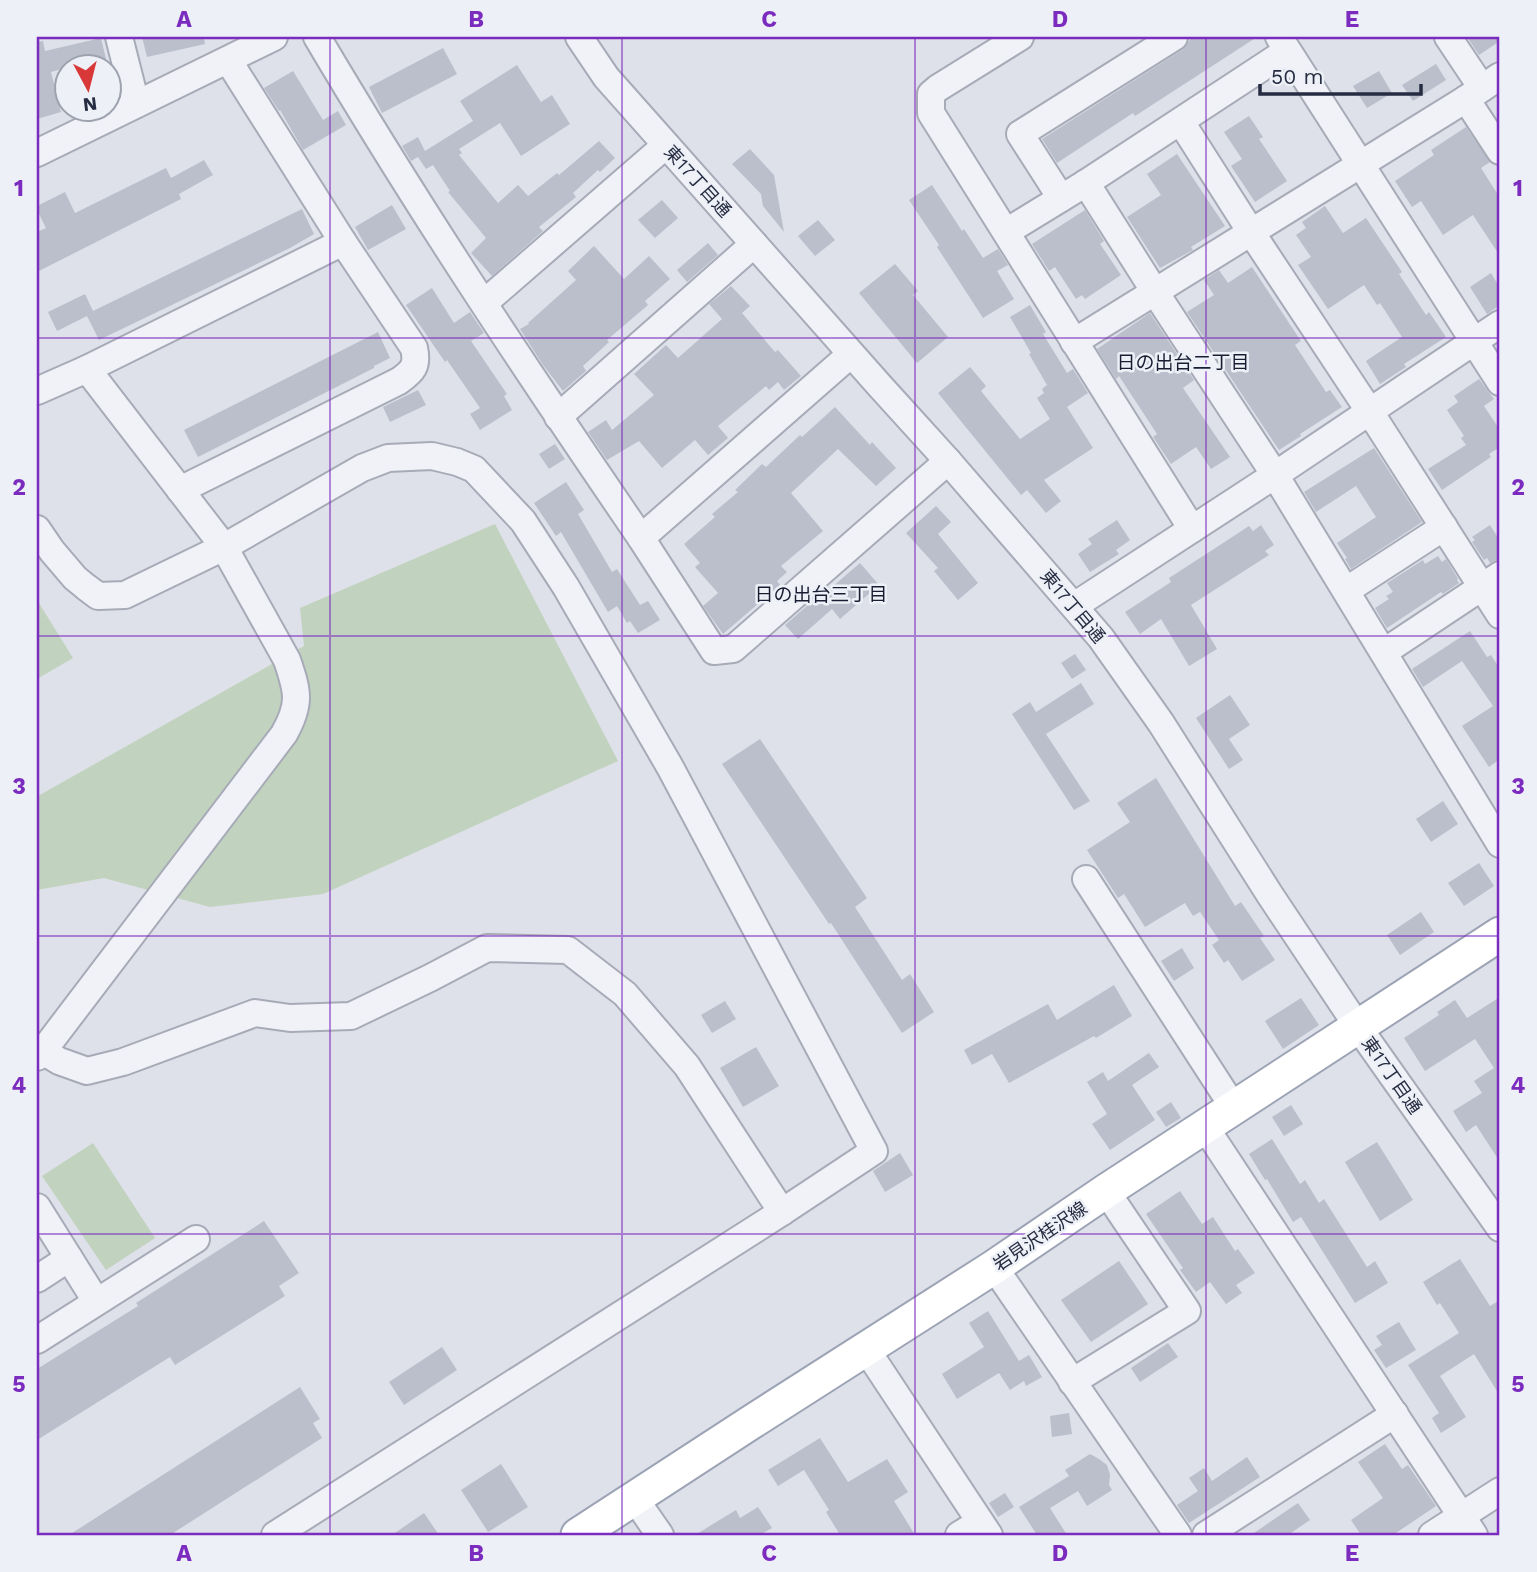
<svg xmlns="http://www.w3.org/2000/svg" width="1537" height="1572" viewBox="0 0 1537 1572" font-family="'Work Sans','Noto Sans JP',sans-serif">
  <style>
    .green { fill: #c1d3be }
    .building { fill: #bbbfcc }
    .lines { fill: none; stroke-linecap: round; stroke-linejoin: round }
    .minor-casing { stroke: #a7abb7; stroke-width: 30 }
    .major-casing { stroke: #9ca3b5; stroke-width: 37 }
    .minor { stroke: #f1f2f7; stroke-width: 26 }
    .major { stroke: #fff; stroke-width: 33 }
    .grid { fill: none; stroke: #7b2cbf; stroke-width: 2; stroke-opacity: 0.55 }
    .labels { text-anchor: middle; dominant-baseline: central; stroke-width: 5; stroke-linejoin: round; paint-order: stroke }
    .street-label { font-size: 18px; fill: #262c41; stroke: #edf0f6 }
    .neighbourhood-label { font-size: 19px; fill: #181d31; stroke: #edf0f6 }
    .neatline { fill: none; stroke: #7b2cbf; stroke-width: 2.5 }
    .grid-label { font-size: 23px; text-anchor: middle; font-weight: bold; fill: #7b2cbf }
  </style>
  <rect width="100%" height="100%" fill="#dee1e9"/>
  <!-- green -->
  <g class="green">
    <polygon points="495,524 618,761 323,894 210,907 104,878 37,890 37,795 38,796 304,646 300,608"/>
    <polygon points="37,600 73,658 37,679"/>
    <polygon points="93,1143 155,1238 106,1270 42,1176"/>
  </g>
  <!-- building -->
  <g class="building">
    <polygon points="142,37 204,37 205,44 147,57"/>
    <polygon points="1192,37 1257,37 1135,116 1133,113 1057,163 1042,139 1182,50"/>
    <polygon points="1467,37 1500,37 1500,41 1479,55"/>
    <polygon points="101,38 106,59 73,66 66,66 66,68 51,72 61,112 37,119 37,42 43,41 45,51"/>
    <polygon points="443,48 457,74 382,113 369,87"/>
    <polygon points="1436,64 1446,80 1413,101 1402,85"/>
    <polygon points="517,65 541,102 552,95 570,124 521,156 500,123 459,149 462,153 459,155 498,203 518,185 528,196 557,173 559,175 599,141 615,158 600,172 598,170 573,193 576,197 539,227 543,231 492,276 471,253 486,238 448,192 450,191 433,165 426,169 418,157 411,161 402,146 418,137 425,151 473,121 460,101"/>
    <polygon points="293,71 323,120 338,111 346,125 303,150 280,110 279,111 264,88"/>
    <polygon points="1379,71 1392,93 1367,108 1353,86"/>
    <polygon points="1249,116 1263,137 1259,139 1287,181 1255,202 1231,166 1242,159 1224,132"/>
    <polygon points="1466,127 1490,162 1481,168 1500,198 1500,256 1473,215 1443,235 1421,201 1412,207 1395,181 1434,155 1431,150"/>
    <polygon points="750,149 774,175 784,232 763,206 761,194 732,164"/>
    <polygon points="1177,154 1225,226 1191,247 1193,250 1160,268 1127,217 1161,195 1147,174"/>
    <polygon points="204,160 213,175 179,194 181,199 37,272 37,232 46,228 37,210 37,206 65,192 75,213 166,168 171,178"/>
    <polygon points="932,185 962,231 964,229 983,258 998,249 1008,265 997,271 1014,299 983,318 937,247 939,245 909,200"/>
    <polygon points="662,200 678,218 655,238 638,220"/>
    <polygon points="392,205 406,229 368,250 355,227"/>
    <polygon points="1325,206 1343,233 1366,218 1402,272 1399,274 1426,315 1429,312 1446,337 1404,364 1406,367 1380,384 1366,361 1402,337 1380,303 1377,305 1364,285 1328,309 1298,265 1311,257 1296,235 1306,228 1302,222"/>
    <polygon points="302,209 314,234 290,248 99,340 87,316 57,331 48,312 85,294 93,311"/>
    <polygon points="1085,210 1104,241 1100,244 1121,275 1085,299 1082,295 1076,299 1055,267 1049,271 1032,244"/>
    <polygon points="818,220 835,240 815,256 798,236"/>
    <polygon points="708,243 718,255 687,282 677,270"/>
    <polygon points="594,246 624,279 649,256 670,279 645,301 648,305 607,340 609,342 583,366 586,371 563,391 543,365 520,329 529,324 528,323 576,280 568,271"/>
    <polygon points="895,264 918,291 913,295 948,337 917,363 859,293"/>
    <polygon points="1252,267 1301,341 1295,345 1326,392 1330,390 1342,407 1300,434 1301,436 1279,450 1187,312 1214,295 1204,280 1219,270 1228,283"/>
    <polygon points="1491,273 1500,288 1500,305 1487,314 1470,287"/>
    <polygon points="731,286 750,306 742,313 775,352 778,350 801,376 784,390 778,382 769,390 766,386 718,426 728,438 708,455 695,440 662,468 639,441 607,460 588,432 606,420 612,430 654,395 634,374 666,345 678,358 722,319 709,304"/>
    <polygon points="432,288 454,323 470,312 484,333 471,341 507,394 504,396 512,410 480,430 470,414 480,408 447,360 445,362 406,305"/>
    <polygon points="1030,305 1046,332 1043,334 1067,373 1073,369 1088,393 1067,407 1093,448 1044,480 1061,501 1046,513 1027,490 1021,495 938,393 970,367 986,386 981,391 1020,439 1050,419 1037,398 1044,393 1042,389 1047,385 1029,354 1031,353 1010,317"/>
    <polygon points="1150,313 1194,380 1183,388 1230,457 1211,469 1196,447 1171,464 1153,437 1157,434 1119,376 1116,379 1097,349"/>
    <polygon points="378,332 390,358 374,366 374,368 198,457 184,430"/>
    <polygon points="1479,379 1494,399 1484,406 1500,430 1500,447 1489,454 1491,457 1442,490 1428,469 1466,445 1461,438 1464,436 1447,410 1458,402 1454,396"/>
    <polygon points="418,390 426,405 390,422 383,407"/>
    <polygon points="835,407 870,445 872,442 896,468 876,486 838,449 791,493 823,531 781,566 787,572 777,581 780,585 723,634 703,606 718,593 695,567 700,563 684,544 715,517 712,514 738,492 735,490 762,464 766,467 800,435 802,437"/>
    <polygon points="555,444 565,459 549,469 539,454"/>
    <polygon points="1374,448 1422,522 1351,569 1345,559 1347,558 1337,543 1376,517 1356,486 1316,512 1304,492"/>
    <polygon points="566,482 584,510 578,514 612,572 617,569 640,605 648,601 660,620 638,633 630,621 627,623 617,606 608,612 561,532 556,536 534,503"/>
    <polygon points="936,506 951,522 938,534 978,583 958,600 934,571 938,568 906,533"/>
    <polygon points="1117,520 1130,540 1116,550 1119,554 1090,572 1078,554 1092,544 1088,539"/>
    <polygon points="1261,525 1274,545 1265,551 1269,555 1191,605 1217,649 1189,666 1161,619 1140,634 1125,612 1171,582 1169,578 1220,545 1249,526 1253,531"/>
    <polygon points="1490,525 1500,541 1500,559 1490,563 1487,558 1484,560 1472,542 1475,540 1472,537"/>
    <polygon points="1438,556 1442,562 1446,559 1458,579 1457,580 1459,583 1443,594 1441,592 1387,628 1375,608 1389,599 1386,596 1393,592 1387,583 1423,560 1425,564"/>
    <polygon points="860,563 879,585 840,619 832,609 798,639 785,625 809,604 810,606"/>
    <polygon points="1470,631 1487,657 1491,655 1500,669 1500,759 1489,767 1462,726 1493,706 1462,661 1423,687 1412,669"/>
    <polygon points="1075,654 1086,670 1072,679 1061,663"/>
    <polygon points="1081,683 1094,704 1046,734 1090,801 1074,810 1012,714 1030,702 1036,712"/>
    <polygon points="1230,695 1250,725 1229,739 1243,760 1229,769 1196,718"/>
    <polygon points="760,739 867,898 855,907 902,980 910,974 934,1012 902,1033 831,923 829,924 722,764"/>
    <polygon points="1156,778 1235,906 1241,902 1264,936 1260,938 1275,960 1242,981 1228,960 1224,963 1212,945 1219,940 1200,912 1193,916 1185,903 1145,927 1124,894 1118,898 1087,850 1130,822 1117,803"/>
    <polygon points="1443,801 1458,824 1431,842 1416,819"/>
    <polygon points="1479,863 1494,886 1464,906 1448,883"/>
    <polygon points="1421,912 1434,932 1400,955 1387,935"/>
    <polygon points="1182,948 1194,968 1174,981 1161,961"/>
    <polygon points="1114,985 1132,1016 1096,1038 1094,1036 1009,1083 992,1054 972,1065 964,1050 1048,1004 1057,1020"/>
    <polygon points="1500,997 1500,1162 1476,1125 1466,1132 1453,1111 1482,1093 1474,1081 1494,1068 1475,1039 1425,1071 1404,1038 1439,1015 1437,1012 1455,1000 1467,1018"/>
    <polygon points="1301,998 1319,1025 1283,1049 1265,1021"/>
    <polygon points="725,1001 736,1019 712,1033 701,1015"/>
    <polygon points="756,1047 779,1086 743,1107 720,1068"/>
    <polygon points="1149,1053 1159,1067 1132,1085 1155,1120 1110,1150 1092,1124 1107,1114 1087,1082 1103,1072 1108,1081"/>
    <polygon points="1171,1102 1181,1118 1166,1127 1156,1112"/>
    <polygon points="1291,1105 1303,1124 1284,1136 1272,1117"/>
    <polygon points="1272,1139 1300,1184 1305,1180 1319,1203 1324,1199 1367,1267 1375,1261 1388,1283 1355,1303 1301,1217 1293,1222 1267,1179 1265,1180 1249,1154"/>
    <polygon points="1377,1142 1413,1200 1380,1221 1345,1162"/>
    <polygon points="900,1153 913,1175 885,1192 873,1171"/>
    <polygon points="1180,1191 1202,1224 1213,1217 1235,1251 1238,1249 1255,1273 1236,1285 1242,1293 1226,1304 1210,1282 1196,1292 1180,1270 1183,1268 1146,1214"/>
    <polygon points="264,1221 299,1273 279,1286 285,1296 175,1365 170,1357 37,1440 37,1369 138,1306 136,1303"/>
    <polygon points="1460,1259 1490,1306 1500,1300 1500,1396 1474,1354 1440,1376 1466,1417 1441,1433 1432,1418 1439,1413 1408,1365 1459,1333 1440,1303 1437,1305 1423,1282"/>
    <polygon points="1119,1261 1148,1304 1091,1342 1061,1300"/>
    <polygon points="988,1311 1019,1361 1029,1355 1042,1377 1026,1386 1024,1381 1010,1390 999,1373 957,1399 942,1374 984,1347 969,1323"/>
    <polygon points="1399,1322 1416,1350 1386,1368 1374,1350 1382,1345 1376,1336"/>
    <polygon points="1168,1343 1178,1357 1140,1382 1131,1368"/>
    <polygon points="442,1347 457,1370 404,1405 389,1382"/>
    <polygon points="300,1387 320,1419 313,1423 322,1438 170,1535 69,1535"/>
    <polygon points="1069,1413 1072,1434 1052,1437 1050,1416"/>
    <polygon points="820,1438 848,1482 887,1459 908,1492 894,1501 915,1535 840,1535 826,1512 829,1510 804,1470 778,1486 768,1470"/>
    <polygon points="1385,1444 1402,1469 1408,1465 1436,1506 1393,1535 1361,1535 1351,1520 1383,1498 1358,1462"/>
    <polygon points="1090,1454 1099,1459 1107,1465 1110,1475 1109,1485 1112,1490 1087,1506 1078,1491 1050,1508 1067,1535 1037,1535 1019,1507 1069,1476 1065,1470"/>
    <polygon points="1247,1457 1260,1477 1189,1523 1177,1505 1198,1491 1189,1478 1204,1468 1212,1481"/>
    <polygon points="501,1464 528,1507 488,1532 461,1490"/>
    <polygon points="1005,1493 1014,1507 998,1517 989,1503"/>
    <polygon points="1298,1503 1310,1520 1288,1535 1251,1535"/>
    <polygon points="758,1507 772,1528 760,1535 695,1535 736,1510 740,1518"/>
    <polygon points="424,1513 439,1535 392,1535"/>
  </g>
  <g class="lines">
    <defs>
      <g id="minor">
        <polyline points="119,37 136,104"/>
        <path d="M 317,37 C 418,208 529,374 641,538"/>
        <polyline points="579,37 606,77 880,386 948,461 1101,638 1161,723 1270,895 1358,1027 1500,1228"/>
        <polyline points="1020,37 938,88 931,94 931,113 1192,529"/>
        <polyline points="1279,37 1500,382"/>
        <polyline points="1448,37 1482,88"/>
        <polyline points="1466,99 1500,151"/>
        <polyline points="1181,122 1251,232 1370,412 1500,615"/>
        <polyline points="37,153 274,37"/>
        <polyline points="1086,183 1155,292 1275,475 1500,844"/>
        <polyline points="1061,198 1020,134 1174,37"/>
        <polyline points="1006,232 1086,183 1287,51"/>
        <polyline points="484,303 666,145"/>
        <polyline points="1074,342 1466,99 1500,76"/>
        <polyline points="851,354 641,538 714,651 733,649 948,461"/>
        <polyline points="87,369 343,242"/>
        <path d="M 37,391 L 87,369 L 224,547 L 287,660 C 298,692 301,704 284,734 L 43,1051 L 37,1057"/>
        <polyline points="558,417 754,244"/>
        <path d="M 180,490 L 399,381 C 413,371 418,366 414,348 L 343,242 L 228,60"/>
        <polyline points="37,529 52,551 75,578 86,587 98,596 125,595 224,547 362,468 388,458 432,456 457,462 474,469 523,521 566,587 670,767 874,1151 782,1212 275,1535"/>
        <polyline points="1347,590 1444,527"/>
        <polyline points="1074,606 1275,475 1500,324"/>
        <polyline points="1384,652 1500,575"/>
        <polyline points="1086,879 1234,1108"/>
        <polyline points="43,1051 59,1061 87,1071 123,1062 255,1013 290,1018 351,1016 430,978 487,948 568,950 625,994 687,1066 782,1212"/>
        <polyline points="1205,1127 1474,1535"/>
        <polyline points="37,1207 96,1301"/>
        <polyline points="994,1267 1178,1535"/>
        <polyline points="37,1279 69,1258"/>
        <polyline points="37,1340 196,1239"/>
        <polyline points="866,1349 989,1535"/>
        <polyline points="1072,1382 1187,1311 1106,1191"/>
        <polyline points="635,1499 660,1535"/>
        <polyline points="959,1535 980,1522"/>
        <polyline points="1206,1535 1395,1414"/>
        <polyline points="1432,1535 1500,1491"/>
      </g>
      <polyline id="major" points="578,1535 750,1423 994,1267 1106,1191 1500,934"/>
    </defs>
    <!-- minor casing -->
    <use href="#minor" class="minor-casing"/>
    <!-- major casing -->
    <use href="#major" class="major-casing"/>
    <!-- minor -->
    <use href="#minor" class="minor"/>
    <!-- major -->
    <use href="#major" class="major"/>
  </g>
  <!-- grid -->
  <path class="grid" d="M 330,37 L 330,1535M 622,37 L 622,1535M 915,37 L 915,1535M 1206,37 L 1206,1535M 37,338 L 1500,338M 37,636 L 1500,636M 37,936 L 1500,936M 37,1234 L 1500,1234"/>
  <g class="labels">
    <!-- street labels -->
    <g class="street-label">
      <text transform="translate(698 181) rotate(48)">東17丁目通</text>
      <text transform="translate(1073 606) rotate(50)">東17丁目通</text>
      <text transform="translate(1392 1075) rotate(55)">東17丁目通</text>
      <text transform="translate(1040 1236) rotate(-34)">岩見沢桂沢線</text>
    </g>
    <!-- neighbourhood labels -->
    <g class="neighbourhood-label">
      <text x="1183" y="362">日の出台二丁目</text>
      <text x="821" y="594">日の出台三丁目</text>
    </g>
  </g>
  <!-- border -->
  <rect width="1537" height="1572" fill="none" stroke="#edf0f6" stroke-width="77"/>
  <!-- north arrow -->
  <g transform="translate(88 88) rotate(173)"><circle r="33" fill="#edf0f6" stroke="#9da2ae" stroke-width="2"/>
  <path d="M0-5L12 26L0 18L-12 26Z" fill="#d93839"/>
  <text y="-10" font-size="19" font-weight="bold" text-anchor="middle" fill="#262c41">N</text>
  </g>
  <!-- scale -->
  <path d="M1260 84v10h161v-10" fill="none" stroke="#262c41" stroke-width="3.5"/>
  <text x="1271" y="84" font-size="21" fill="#262c41" stroke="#edf0f6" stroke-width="5" paint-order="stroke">50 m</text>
  <rect x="38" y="38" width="1460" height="1496" class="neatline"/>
  <g class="grid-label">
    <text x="184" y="27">A</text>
    <text x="476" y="27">B</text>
    <text x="769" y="27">C</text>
    <text x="1060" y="27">D</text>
    <text x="1352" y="27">E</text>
    <text x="19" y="196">1</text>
    <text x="1518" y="196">1</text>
    <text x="19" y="495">2</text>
    <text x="1518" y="495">2</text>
    <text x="19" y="794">3</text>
    <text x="1518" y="794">3</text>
    <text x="19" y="1093">4</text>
    <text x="1518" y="1093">4</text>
    <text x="19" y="1392">5</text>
    <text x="1518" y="1392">5</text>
    <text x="184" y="1561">A</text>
    <text x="476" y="1561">B</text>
    <text x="769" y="1561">C</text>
    <text x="1060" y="1561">D</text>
    <text x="1352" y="1561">E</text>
  </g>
</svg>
